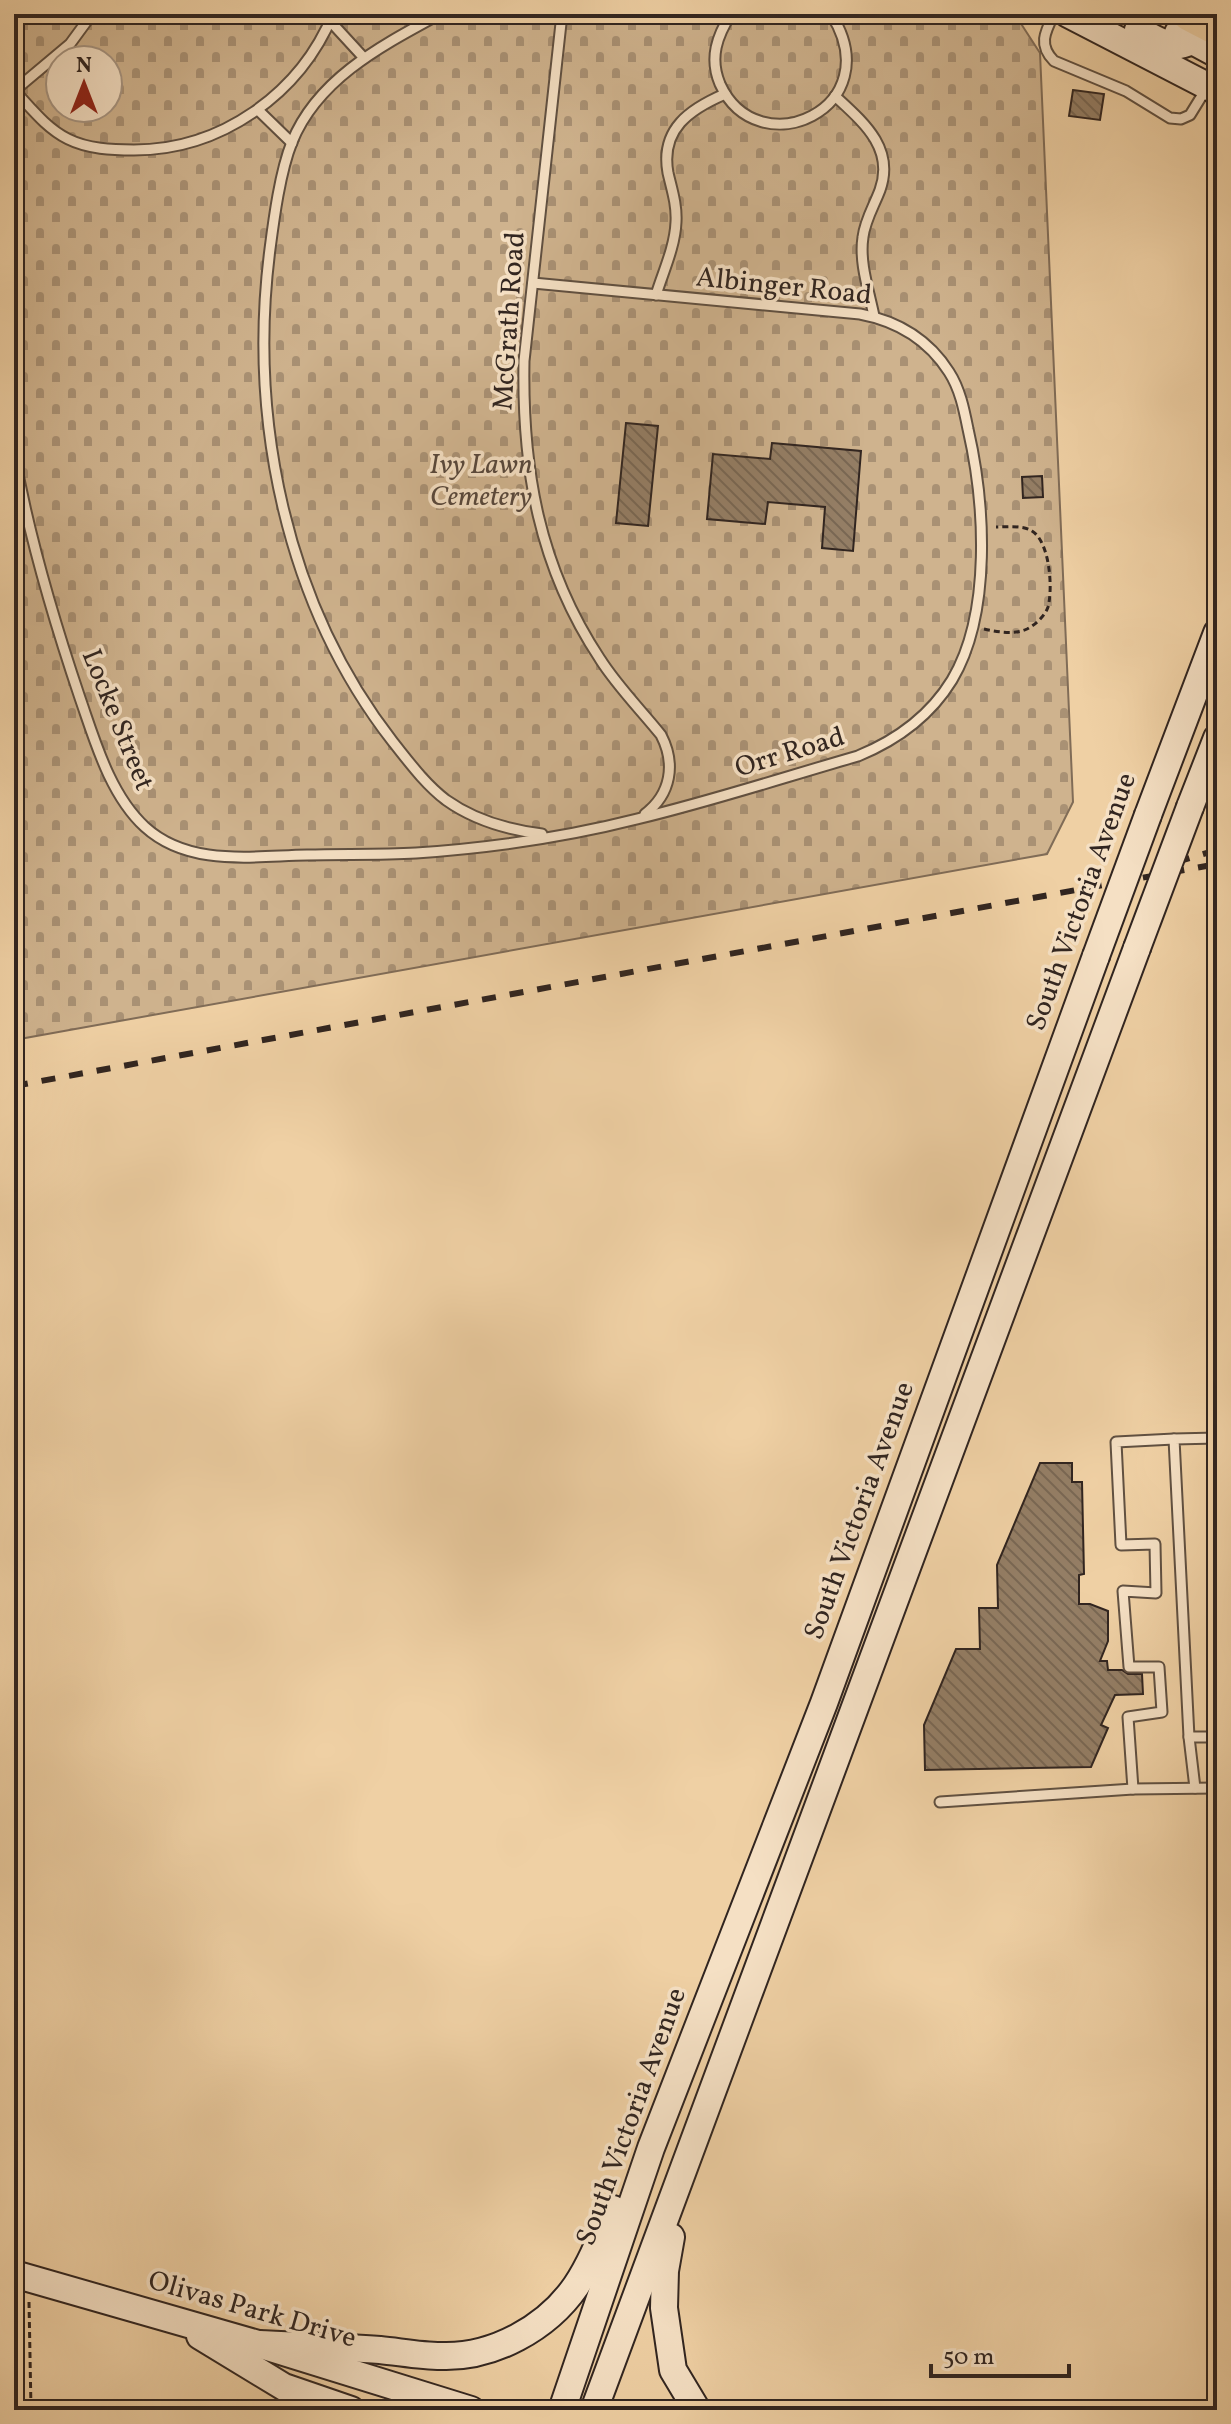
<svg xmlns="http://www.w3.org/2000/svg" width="1231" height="2424" viewBox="0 0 1231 2424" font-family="Vollkorn,serif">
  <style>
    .cemetery { fill: url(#cemetery-stones); stroke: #806c57; stroke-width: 2; fill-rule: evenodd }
    .building { fill: url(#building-back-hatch); stroke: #312520; stroke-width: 2 }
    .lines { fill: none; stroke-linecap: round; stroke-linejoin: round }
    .lane-casing { stroke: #605041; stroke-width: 13 }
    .secondary-casing { stroke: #312520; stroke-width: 30 }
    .highway-casing { stroke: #312520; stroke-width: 38 }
    .path { stroke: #312520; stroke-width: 3; stroke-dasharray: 6 4; stroke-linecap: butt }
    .lane { stroke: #f5e0c4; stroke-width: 9 }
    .secondary { stroke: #f5e0c4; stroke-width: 26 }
    .highway { stroke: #efd0a4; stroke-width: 34 }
    .rail { stroke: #312520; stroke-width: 6; stroke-dasharray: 14 14; stroke-linecap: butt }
    .secondary-bridge-casing { stroke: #312520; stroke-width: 30; stroke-linecap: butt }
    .secondary-bridge { stroke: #f5e0c4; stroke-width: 26 }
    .labels { text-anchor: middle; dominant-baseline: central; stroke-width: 7; stroke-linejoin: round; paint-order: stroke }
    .street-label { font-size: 28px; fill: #312520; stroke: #f5e0c4 }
    .park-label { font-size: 28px; font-style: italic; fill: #58483c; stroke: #f5e0c4 }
  </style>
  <defs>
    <pattern id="cemetery-stones" width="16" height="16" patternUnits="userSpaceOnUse" patternTransform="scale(2)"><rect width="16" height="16" fill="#cfb38e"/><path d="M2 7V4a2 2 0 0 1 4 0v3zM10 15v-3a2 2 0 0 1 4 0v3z" fill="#a99174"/></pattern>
    <pattern id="building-back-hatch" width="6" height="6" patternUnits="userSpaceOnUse" patternTransform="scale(2)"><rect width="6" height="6" fill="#947e65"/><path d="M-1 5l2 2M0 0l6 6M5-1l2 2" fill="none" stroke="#796753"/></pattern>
  </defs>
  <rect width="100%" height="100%" fill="#efd0a4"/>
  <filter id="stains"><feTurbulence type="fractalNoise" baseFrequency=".0025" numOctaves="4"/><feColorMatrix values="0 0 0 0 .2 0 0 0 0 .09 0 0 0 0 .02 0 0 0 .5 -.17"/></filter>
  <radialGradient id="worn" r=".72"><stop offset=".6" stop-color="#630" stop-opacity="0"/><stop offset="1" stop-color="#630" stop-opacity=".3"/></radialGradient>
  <!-- cemetery -->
  <path class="cemetery" d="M 14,14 L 1013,14 L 1016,16 L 1040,53 L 1073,802 L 1047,854 L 14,1040 ZM 60,60 L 108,60 L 108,108 L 60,108 Z"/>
  <!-- building -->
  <g class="building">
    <polygon points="1073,90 1104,94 1100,120 1069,116"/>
    <polygon points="626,423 658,426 648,526 616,523"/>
    <polygon points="772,443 861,451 853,551 822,548 825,507 768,502 765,524 707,519 713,454 770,459"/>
    <polygon points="1042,476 1043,497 1023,498 1022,477"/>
    <polygon points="1040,1463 1072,1463 1072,1482 1082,1482 1084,1574 1079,1575 1079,1604 1090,1604 1108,1611 1108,1641 1100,1661 1107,1661 1108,1670 1122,1670 1128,1674 1142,1674 1143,1694 1115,1695 1101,1725 1108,1728 1091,1767 925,1770 924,1725 956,1649 980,1649 979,1608 998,1608 997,1565"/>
  </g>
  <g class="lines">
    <defs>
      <g id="lane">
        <path d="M 440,14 C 383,45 318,78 292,142 C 280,172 274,218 270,249 C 248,419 286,605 393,742 C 409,762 425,784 446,800 C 474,820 509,830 542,834"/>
        <path d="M 562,14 L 524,361 C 522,469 539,567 600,659 C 617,686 641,710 661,735 C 676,764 671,794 645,814"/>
        <path d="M 731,14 C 717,36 709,58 720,84 C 758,168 891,108 831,14"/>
        <path d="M 1054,14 C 1045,32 1038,45 1054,61 L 1126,91 L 1170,118 L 1181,119 L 1190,115 L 1206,89"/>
        <polyline points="330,21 364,58"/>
        <path d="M 14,90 C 31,108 46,128 68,139 C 88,149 112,150 134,150 C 221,150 300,94 333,14"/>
        <polyline points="14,91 70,44 92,14"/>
        <path d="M 835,96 C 863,122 895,148 880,190 C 874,206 865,220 863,237 C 859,263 869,291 874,316"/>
        <polyline points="258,110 292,143"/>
        <path d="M 656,295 C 663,272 675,247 676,222 C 677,205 672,190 668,173 C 660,129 690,109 725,94"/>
        <path d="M 14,453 C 29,537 53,618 80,698 C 95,741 110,795 145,827 C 189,867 252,856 307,855 C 343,854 380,855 416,853 C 489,848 566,837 637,819 C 712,801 785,777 858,756 C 897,740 930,716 952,680 C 992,613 985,503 968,429 C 964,409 960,389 949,372 C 928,339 897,321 860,314 L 533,283"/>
        <polyline points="1189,1737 1217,1737"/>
        <polyline points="1195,1788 1189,1737 1174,1439 1217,1438"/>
        <polyline points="1133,1789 1128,1717 1162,1712 1159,1667 1129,1667 1123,1591 1156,1593 1155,1544 1121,1545 1116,1442 1174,1439"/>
        <polyline points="940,1802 1133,1789 1217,1788"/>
      </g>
      <g id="secondary">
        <polyline points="1068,14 1217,91"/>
        <path d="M 1138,30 C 1156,39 1171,52 1191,41"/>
        <polyline points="1178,33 1217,54"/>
        <polyline points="1190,807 1217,738"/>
        <polyline points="1148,815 1217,633"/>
        <polyline points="671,2237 665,2271 664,2308 673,2370 697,2410"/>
        <polyline points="14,2274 258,2344 471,2410"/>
        <polyline points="200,2336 284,2387 351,2410"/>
        <path d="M 258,2344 C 299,2346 340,2347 380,2350 C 400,2352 421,2356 441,2356 C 493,2358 547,2328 576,2286 C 592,2262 602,2235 613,2209"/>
        <polyline points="562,2410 651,2148 824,1703 1096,956"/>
        <polyline points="594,2410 1137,948"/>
      </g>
      <polyline id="highway" points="1190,14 1217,28"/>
    </defs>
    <!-- lane casing -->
    <use href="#lane" class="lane-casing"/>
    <!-- secondary casing -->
    <use href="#secondary" class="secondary-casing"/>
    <!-- highway casing -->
    <use href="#highway" class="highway-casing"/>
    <!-- path -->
    <g class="path">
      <path d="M 984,629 C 998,632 1014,635 1027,629 C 1035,625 1045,616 1048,607 C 1053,589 1050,542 1032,531 C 1023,525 1007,527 996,527"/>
      <polyline points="29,2302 31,2410"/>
    </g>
    <!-- lane -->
    <use href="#lane" class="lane"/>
    <!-- secondary -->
    <use href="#secondary" class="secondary"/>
    <!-- highway -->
    <use href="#highway" class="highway"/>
    <!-- rail -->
    <g class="rail">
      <polyline points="1176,862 1217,850"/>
      <polyline points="14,1086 1217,864"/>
    </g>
    <defs>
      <g id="secondary-bridge">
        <polyline points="1137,948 1190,807"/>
        <polyline points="1096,956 1148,815"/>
      </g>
    </defs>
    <!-- secondary-bridge casing -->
    <use href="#secondary-bridge" class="secondary-bridge-casing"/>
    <!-- secondary-bridge -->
    <use href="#secondary-bridge" class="secondary-bridge"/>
  </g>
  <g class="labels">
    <!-- street labels -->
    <g class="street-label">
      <text transform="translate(784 287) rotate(6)">Albinger Road</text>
      <text transform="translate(510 321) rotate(-86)">McGrath Road</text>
      <text transform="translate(117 720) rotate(68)">Locke Street</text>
      <text transform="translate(790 753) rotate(-17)">Orr Road</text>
      <text transform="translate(1082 902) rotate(-70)">South Victoria Avenue</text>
      <text transform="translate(860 1511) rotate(-70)">South Victoria Avenue</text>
      <text transform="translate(632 2117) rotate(-70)">South Victoria Avenue</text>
      <text transform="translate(252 2310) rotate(16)">Olivas Park Drive</text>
    </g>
    <!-- park labels -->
    <g class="park-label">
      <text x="481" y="465">Ivy Lawn<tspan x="481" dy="32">Cemetery</tspan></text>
    </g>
  </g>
  <!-- margin -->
  <rect width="1231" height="2424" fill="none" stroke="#efd0a4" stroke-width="48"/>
  <rect x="16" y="16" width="1199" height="2392" fill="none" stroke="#312520" stroke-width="4"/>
  <rect x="24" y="24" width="1183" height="2376" fill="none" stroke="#312520" stroke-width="2"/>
  <!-- north arrow -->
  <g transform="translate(84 84)"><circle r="38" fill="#f5e0c4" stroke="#a79582" stroke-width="2"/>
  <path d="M0-6L14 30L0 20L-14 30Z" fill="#8f2418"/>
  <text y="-12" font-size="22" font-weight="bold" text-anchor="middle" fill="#312520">N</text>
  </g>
  <!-- scale -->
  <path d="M931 2364v12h138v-12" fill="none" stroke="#312520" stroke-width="4"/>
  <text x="943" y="2364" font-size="24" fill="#312520" stroke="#f5e0c4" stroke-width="6" paint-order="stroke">50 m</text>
  <rect width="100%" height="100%" filter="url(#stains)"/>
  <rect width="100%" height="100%" fill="url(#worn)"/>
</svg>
